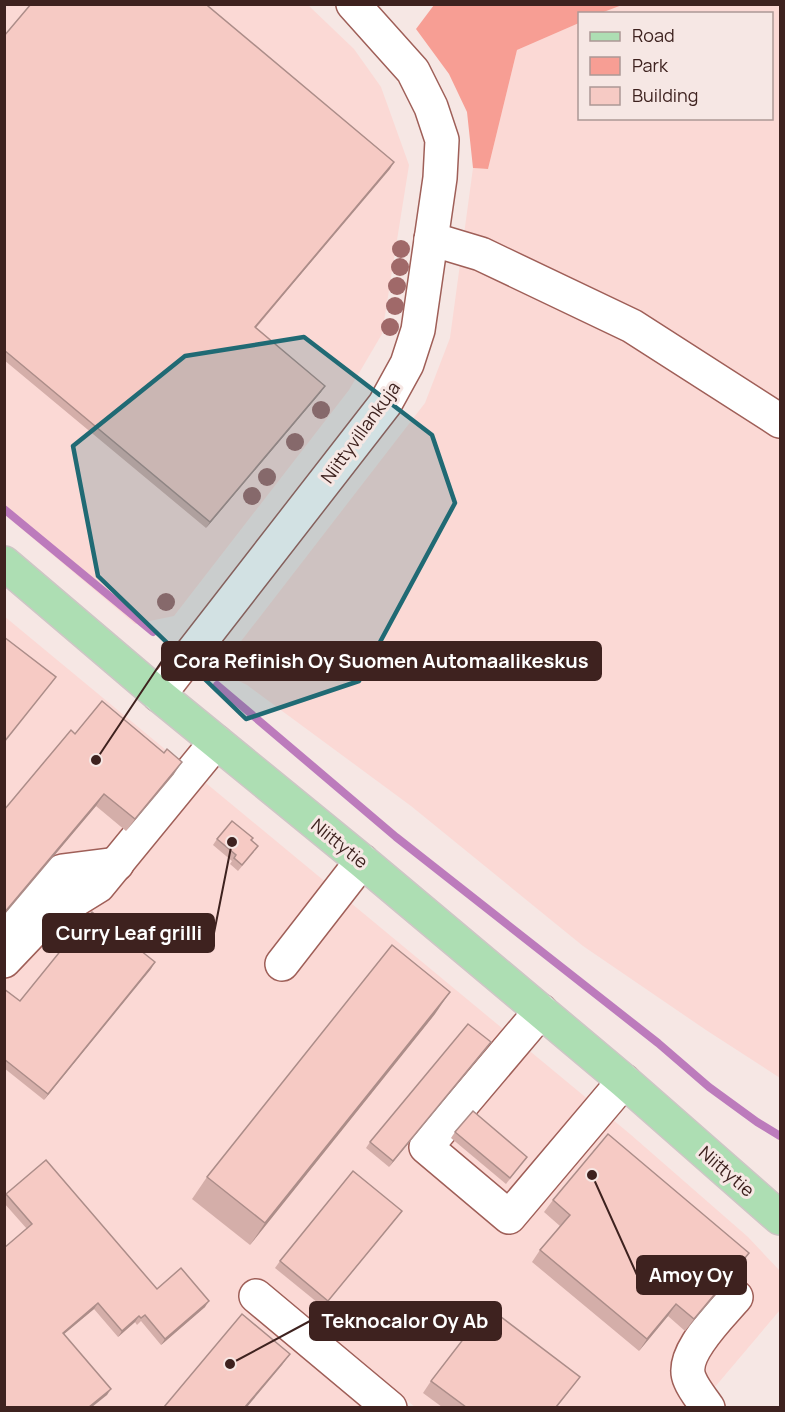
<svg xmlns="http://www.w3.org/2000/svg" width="785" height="1412" viewBox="0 0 785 1412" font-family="Manrope,sans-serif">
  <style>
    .built { fill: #fbd9d5 }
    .green { fill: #f79e94 }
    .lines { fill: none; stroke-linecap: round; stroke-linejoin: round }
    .stream { stroke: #bc7bbc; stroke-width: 8 }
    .minor-casing { stroke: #9f5f58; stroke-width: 36 }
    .major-casing { stroke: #cdc6c5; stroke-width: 36 }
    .minor { stroke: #fff; stroke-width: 33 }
    .major { stroke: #addeb3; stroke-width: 33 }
    .tree { fill: #a06969 }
    .wall { fill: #d4aea9 }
    .shaded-wall { fill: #ac8d89 }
    .building { fill: #f6cac4; stroke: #ac8d89; stroke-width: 1.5 }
    .marked { fill: #206a74; fill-opacity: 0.2; stroke: #206a74; stroke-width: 4.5; stroke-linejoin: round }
    .labels { text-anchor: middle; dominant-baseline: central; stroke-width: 6; stroke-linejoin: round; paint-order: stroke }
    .street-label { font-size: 18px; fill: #3e221f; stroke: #f6e7e4 }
    .leader { fill: none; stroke: #3e221f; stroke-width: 2 }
    .callout-dot { fill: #3e221f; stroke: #f6e7e4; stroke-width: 2 }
    .callout { fill: #3e221f; stroke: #3e221f; stroke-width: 2 }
    .callout-label { font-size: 20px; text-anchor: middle; font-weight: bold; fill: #fff }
  </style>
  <rect width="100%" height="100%" fill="#f6e7e4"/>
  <!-- built -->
  <g class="built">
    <polygon points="622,4 780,5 780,1078 706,1030 583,946 411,806 247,685 218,671 425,403 450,338 473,168 488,169 517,50 579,23 580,118 772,118 772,14 601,13"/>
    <polygon points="4,5 308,5 354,49 381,87 409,165 382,334 349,390 174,616 135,624 5,515"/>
    <polygon points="4,616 630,1134 748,1237 780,1271 780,1310 698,1407 415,1407 278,1295 368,1407 5,1407"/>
  </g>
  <!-- green -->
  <polygon class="green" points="434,5 434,4 622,5 601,13 580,14 579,23 517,50 488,169 473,168 467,112 449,74 416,29"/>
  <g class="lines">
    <!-- stream -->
    <g class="stream">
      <polyline points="4,509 153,632"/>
      <polyline points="217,685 396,837 658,1043 709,1087 757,1122 780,1136"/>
    </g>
    <defs>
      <g id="minor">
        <polyline points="431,239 481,254 632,326 780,421"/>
        <polyline points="159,695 385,404 407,364 418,330 440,178 442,140 431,107 413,71 353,4"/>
        <polyline points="4,931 30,899 62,871 117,864"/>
        <polyline points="4,961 43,920 98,886 216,742"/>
        <polyline points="282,964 362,861"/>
        <polyline points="541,1011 426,1147 509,1217 624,1081"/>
        <polyline points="256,1296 390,1408"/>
        <path d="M 708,1408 C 702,1399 694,1390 690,1380 C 678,1355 721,1315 736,1297"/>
      </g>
      <polyline id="major" points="4,563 159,695 362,861 624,1081 780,1218"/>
    </defs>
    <!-- minor casing -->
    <use href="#minor" class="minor-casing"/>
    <!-- major casing -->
    <use href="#major" class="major-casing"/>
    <!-- minor -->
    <use href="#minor" class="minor"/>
    <!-- major -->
    <use href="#major" class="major"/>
  </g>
  <!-- trees -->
  <g class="tree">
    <circle cx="401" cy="249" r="9"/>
    <circle cx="400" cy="267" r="9"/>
    <circle cx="397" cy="286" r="9"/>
    <circle cx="395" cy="306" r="9"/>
    <circle cx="390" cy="327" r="9"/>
    <circle cx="321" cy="410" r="9"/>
    <circle cx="295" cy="442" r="9"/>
    <circle cx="267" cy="477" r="9"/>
    <circle cx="252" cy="496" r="9"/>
    <circle cx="166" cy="602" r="9"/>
  </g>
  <!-- wall -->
  <g class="wall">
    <polygon points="208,7 394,162 256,328 321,392 206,528 4,360 4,36"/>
    <polygon points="75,734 174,774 126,831 96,806 4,915 4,810"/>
    <polygon points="217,839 252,840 254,852 238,871 230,864 232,861 213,845"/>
    <polygon points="155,962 44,1100 4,1068 4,989 20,1001"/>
    <polygon points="435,1014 250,1245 192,1199 207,1177"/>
    <polygon points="491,1042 389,1167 366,1148 370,1142"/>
    <polygon points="455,1132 527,1157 506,1184 451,1138"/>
    <polygon points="6,1194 157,1289 205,1307 161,1345 141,1321 137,1325 135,1322 118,1337 94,1309 64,1334 107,1395 4,1407 27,1229 4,1203 4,1196"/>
    <polygon points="553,1200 749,1253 741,1265 685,1331 668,1316 639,1351 532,1262 540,1250 560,1226 544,1212"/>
    <polygon points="397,1217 323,1307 275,1268 280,1261"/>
    <polygon points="580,1377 557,1407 442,1407 423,1393 431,1381"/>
  </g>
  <!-- shaded-wall -->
  <g class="shaded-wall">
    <polygon points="394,162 390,169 251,333 255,327"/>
    <polygon points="325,386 321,392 206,528 210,522"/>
    <polygon points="182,762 174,774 126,831 135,819"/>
    <polygon points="104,794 96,806 4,915 4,913"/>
    <polygon points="155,962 151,969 44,1100 48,1094"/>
    <polygon points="450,992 435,1014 250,1245 265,1223"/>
    <polygon points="491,1042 487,1048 389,1167 393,1161"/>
    <polygon points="749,1253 741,1265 685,1331 694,1319"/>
    <polygon points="209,1301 205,1307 161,1345 165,1339"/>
    <polygon points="98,1303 94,1309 58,1339 63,1333"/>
    <polygon points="676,1304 668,1316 639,1351 647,1339"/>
    <polygon points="139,1316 135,1322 118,1337 122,1331"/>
    <polygon points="290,1354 282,1365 247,1407 245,1407"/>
    <polygon points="111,1389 107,1395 92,1407 89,1407"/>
  </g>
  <!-- building -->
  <g class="building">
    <polygon points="31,4 209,4 208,6 394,162 255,327 325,386 210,522 4,350 4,36"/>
    <polygon points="4,637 56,677 4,742"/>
    <polygon points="102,701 164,753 167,749 182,762 135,819 104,794 4,913 4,810 71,730 75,734"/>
    <polygon points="232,821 253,838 251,840 258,846 242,865 234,858 236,855 217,839"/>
    <polygon points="92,912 155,962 48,1094 4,1059 4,989 20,1001"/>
    <polygon points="392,945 450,992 265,1223 207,1177"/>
    <polygon points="468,1024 491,1042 393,1161 370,1142"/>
    <polygon points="473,1111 527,1157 510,1178 455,1132"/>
    <polygon points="608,1134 749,1253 694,1319 676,1304 647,1339 540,1250 570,1215 553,1200"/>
    <polygon points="46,1160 157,1289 181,1268 209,1301 165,1339 145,1315 141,1318 139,1316 122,1331 98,1303 63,1333 111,1389 89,1407 4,1407 4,1248 32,1224 6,1194"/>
    <polygon points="353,1171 402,1211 328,1301 280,1261"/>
    <polygon points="488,1307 580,1377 556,1407 466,1407 431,1381"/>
    <polygon points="242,1314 290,1354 245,1407 164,1407"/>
  </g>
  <!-- marked area -->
  <path class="marked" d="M 304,337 L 432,435 L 455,503 L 359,681 L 246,719 L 98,576 L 73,446 L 185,356 Z"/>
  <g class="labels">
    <!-- street labels -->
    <g class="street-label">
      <text transform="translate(360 432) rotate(-54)">Niittyvillankuja</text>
      <text transform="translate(340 843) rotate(39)">Niittytie</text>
      <text transform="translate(727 1171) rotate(41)">Niittytie</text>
    </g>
  </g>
  <!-- callouts -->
  <path class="leader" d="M96 760L162 661M232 842L214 933M592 1175L637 1275M230 1364L310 1321"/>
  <g class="callout-dot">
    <circle cx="96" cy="760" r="6"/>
    <circle cx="232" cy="842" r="6"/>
    <circle cx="592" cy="1175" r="6"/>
    <circle cx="230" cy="1364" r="6"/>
  </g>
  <g class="callout">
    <rect x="162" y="642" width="439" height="38" rx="6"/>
    <rect x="43" y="914" width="171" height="38" rx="6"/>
    <rect x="637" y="1256" width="109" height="38" rx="6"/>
    <rect x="310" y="1302" width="191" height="38" rx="6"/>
  </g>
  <g class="callout-label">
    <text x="381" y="668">Cora Refinish Oy Suomen Automaalikeskus</text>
    <text x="129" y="940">Curry Leaf grilli</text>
    <text x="691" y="1282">Amoy Oy</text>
    <text x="405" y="1328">Teknocalor Oy Ab</text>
  </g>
  <!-- border -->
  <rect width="785" height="1412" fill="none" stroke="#3e221f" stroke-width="12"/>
  <!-- legend -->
  <rect x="578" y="12" width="195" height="108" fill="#f6e7e4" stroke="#ac9895" stroke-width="1.5"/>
  <rect x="590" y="32" width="30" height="9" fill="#addeb3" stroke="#ac9895" stroke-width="1.5"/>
  <text x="632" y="42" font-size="18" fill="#3e221f">Road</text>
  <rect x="590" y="57" width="30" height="18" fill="#f79e94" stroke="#ac9895" stroke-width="1.5"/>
  <text x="632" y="72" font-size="18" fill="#3e221f">Park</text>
  <rect x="590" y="87" width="30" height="18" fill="#f6cac4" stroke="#ac9895" stroke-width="1.5"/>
  <text x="632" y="102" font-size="18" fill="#3e221f">Building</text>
</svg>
